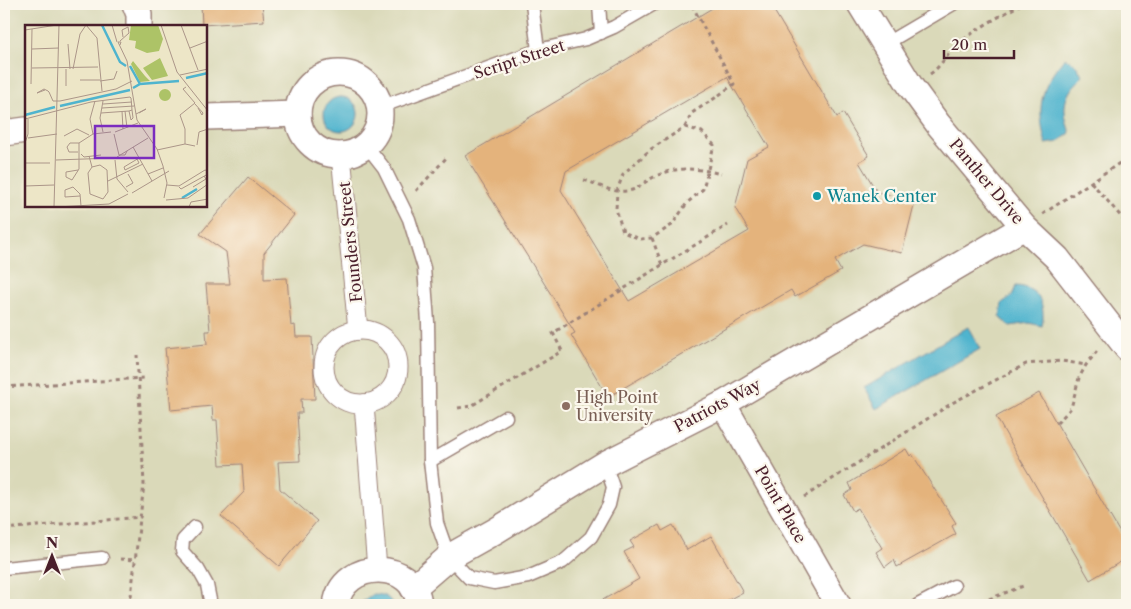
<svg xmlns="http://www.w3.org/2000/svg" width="1131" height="609" viewBox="0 0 1131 609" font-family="'Libre Caslon Text',serif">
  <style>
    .built { fill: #dad9b9; fill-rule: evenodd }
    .water { fill: #4fb4ce; stroke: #4c6a7c }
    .building { fill: #e4b37c; fill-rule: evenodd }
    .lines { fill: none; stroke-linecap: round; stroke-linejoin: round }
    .service-casing { stroke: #9c8279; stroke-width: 15 }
    .pedestrian-casing { stroke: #9c8279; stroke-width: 21 }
    .minor-casing { stroke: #9c8279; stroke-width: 28 }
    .path { stroke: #9c8279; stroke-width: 3; stroke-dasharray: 4 4; stroke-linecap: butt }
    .service { stroke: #fff; stroke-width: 12 }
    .pedestrian { stroke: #fff; stroke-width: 19 }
    .minor { stroke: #fff; stroke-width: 25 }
    .culture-dot { fill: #0f9aa8; stroke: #fbf7ec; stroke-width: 2 }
    .education-dot { fill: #8d6e63; stroke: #fbf7ec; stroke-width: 2 }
    .labels { text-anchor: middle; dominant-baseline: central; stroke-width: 4.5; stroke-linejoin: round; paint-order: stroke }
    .street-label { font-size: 16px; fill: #4a1f2b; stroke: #fbf7ec }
    .culture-label { font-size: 16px; fill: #0d838f; stroke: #fbf7ec; text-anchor: start }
    .education-label { font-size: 16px; fill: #785e54; stroke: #fbf7ec; text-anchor: start }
    .inset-river { fill: none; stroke: #4fb4ce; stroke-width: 2.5 }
    .inset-road { fill: none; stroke: #ac9689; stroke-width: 1 }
    .view { fill: #7b2cbf; fill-opacity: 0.15; stroke: #7b2cbf; stroke-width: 2.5 }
    .inset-edge { fill: none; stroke: #4a1f2b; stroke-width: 2.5 }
  </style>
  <rect width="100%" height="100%" fill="#fbf7ec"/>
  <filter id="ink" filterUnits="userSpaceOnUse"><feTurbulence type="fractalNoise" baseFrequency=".02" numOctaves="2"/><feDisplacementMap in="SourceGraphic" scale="10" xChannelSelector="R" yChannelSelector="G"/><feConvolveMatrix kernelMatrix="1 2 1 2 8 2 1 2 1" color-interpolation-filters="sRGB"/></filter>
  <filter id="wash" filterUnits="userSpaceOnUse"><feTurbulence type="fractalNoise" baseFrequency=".0096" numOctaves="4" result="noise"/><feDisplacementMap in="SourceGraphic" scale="20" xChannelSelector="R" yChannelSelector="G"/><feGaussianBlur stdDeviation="1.12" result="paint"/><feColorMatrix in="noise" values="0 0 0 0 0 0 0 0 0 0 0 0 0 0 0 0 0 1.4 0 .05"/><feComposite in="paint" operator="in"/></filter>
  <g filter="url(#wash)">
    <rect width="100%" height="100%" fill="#ede6c7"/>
    <!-- built -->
    <path class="built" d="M 4,4 L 1127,4 L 1127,605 L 4,605 ZM 26,26 L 206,26 L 206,206 L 26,206 Z"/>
    <!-- water -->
    <g class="water">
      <path d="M 1065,58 L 1075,64 L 1083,76 C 1063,95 1061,107 1070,133 L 1058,142 L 1046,144 C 1036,107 1040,87 1065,58 Z"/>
      <circle cx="341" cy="114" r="17"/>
      <path d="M 1016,286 C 1039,287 1046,305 1042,326 L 1029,323 L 1010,326 L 1000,317 L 1002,303 L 1012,296 Z"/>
      <polygon points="968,327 980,349 876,409 864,388"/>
      <path d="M 373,594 C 382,594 389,596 393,605 L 362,605 L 364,600 Z"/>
    </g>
    <g id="blocks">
      <!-- building -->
      <g class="building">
        <polygon points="201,4 262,4 264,21 202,25"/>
        <path d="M 719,4 L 770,4 L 837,117 L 843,113 L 869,156 L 859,162 L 877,192 L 915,201 L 902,253 L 863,244 L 835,260 L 841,271 L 795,297 L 791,290 L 608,397 L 571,335 L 575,333 L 465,156 ZM 727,77 L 769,147 L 747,159 L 735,208 L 749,231 L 629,301 L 561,190 L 566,171 Z"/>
        <polygon points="248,177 294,215 264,253 264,279 287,278 291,326 295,325 296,337 312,337 315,399 301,399 302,413 297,413 300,461 278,462 280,489 317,521 279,566 221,516 244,492 242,464 220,465 217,420 213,420 212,406 171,410 165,348 207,344 206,331 210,331 206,284 230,284 226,252 200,234"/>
        <polygon points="1039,393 1127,545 1127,558 1090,580 996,417"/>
        <polygon points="906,449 910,456 912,454 956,523 952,526 956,534 897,567 894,560 885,567 876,552 882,548 858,508 853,511 844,495 852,490 849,483"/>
        <polygon points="659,525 662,531 673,525 687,550 711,536 743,592 719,605 594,605 639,579 624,552 634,547 630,541"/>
      </g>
    </g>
  </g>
  <g filter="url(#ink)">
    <use href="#blocks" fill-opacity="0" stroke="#9c8279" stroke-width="1"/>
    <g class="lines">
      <defs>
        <g id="service">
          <polyline points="532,4 538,50"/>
          <polyline points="599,4 601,33"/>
          <polyline points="885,44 953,4"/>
          <polyline points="380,107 538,50 586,39 614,27 654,4"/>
          <polyline points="366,145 384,168 409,219 424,268 428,322 430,461 437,523 449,557 469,578 494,583 528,577 563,562 591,537 609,505 613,487 605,464"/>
          <polyline points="430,461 506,417"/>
          <polyline points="195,527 183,540 182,551 198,569 207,585 211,605"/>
          <polyline points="4,568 102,558"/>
          <polyline points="918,605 954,586"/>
        </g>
        <g id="pedestrian">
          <polyline points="341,155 358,330"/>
          <circle cx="361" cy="367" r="37"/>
          <polyline points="364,404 377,569"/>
        </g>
        <g id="minor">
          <polyline points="135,4 139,14 139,26"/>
          <polyline points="860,4 911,87 938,124 1024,227 1057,258 1127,348"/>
          <circle cx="339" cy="114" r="41"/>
          <polyline points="206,117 298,114"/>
          <polyline points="4,133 26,130"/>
          <polyline points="723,404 838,605"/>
          <polyline points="413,588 449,557 497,530 605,464 723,404 1024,227"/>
          <path d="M 336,605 C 342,558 416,559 419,605"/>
        </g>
      </defs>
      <!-- service casing -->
      <use href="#service" class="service-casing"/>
      <!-- pedestrian casing -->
      <use href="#pedestrian" class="pedestrian-casing"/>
      <!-- minor casing -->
      <use href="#minor" class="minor-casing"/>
      <!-- path -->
      <g class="path">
        <path d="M 930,74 C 940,67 946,56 954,48 C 973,30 999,17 1021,4"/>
        <polygon points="685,127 702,132 714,145 703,189 687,203 672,225 652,238 640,239 623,232 616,209 617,191 623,174 651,149"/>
        <polyline points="685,127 692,113 715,98 734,84 693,7"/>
        <path d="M 584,180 C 594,183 607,190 617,191 C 639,193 640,183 656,176 C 677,166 698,168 721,174"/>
        <polyline points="1091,182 1125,221"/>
        <polyline points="416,191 447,157"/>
        <polyline points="1043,214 1127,158"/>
        <polyline points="652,238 662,265 728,225"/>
        <polyline points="1124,303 1127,149"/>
        <polyline points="4,387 145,378"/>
        <polyline points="458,408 471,406 562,351 553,333 662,265"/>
        <polyline points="1057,423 1071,408 1079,378 1086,365 1099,349"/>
        <polyline points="804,497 954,402 1026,364 1062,361 1086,365"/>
        <polyline points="4,529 141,517"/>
        <polyline points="120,559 135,560"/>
        <polyline points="989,599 1026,585"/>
        <polyline points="130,605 144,484 137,355"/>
      </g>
      <!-- service -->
      <use href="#service" class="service"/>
      <!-- pedestrian -->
      <use href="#pedestrian" class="pedestrian"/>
      <!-- minor -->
      <use href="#minor" class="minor"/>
    </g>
  </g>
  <!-- markers -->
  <circle class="culture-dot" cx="817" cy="196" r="5"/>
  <circle class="education-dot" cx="566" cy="406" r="5"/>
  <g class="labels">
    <!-- street labels -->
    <g class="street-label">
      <text transform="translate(519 59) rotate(-18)">Script Street</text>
      <text transform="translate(987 181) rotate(50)">Panther Drive</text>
      <text transform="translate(350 242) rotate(-96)">Founders Street</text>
      <text transform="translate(717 405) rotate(-28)">Patriots Way</text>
      <text transform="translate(781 504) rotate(60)">Point Place</text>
    </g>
    <!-- culture labels -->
    <g class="culture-label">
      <text x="827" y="196">Wanek Center</text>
    </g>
    <!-- education labels -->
    <g class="education-label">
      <text x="576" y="397">High Point<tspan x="576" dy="18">University</tspan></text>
    </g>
  </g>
  <!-- overview -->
  <g transform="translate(25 25)">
    <rect width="182" height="182" fill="#ede6c7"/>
    <path d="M 106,0 L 133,0 L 138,14 L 134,26 L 122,28 L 110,23 L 111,16 L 104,15 ZM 135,33 L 143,51 L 127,55 L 118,43 ZM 108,36 L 120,51 L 125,56 L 115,57 L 106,39 ZM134 70a6 6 0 1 1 12 0a6 6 0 1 1-12 0Z" fill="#adc367"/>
    <path class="inset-river" d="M 77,0 L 95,37 L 101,41M 105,41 L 115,59M 161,53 L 183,48M 108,63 L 115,59 L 154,56M 35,81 L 105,65M 0,90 L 30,82M 157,173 L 172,164"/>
    <path class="inset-road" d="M 87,0 L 92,17M 136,0 L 152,47 L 183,86M 156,0 L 173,45M 0,5 L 32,0M 95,16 L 104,8 L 103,2 L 97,5 L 98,12M 43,19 L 45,44M 95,20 L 96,17 L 93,17 L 102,36 L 112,95 L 132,124 L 138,141 L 142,158 L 139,173M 165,23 L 183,16M 7,24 L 34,23M 7,43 L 73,42M 48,44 L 55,9 L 61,0 L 72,13 L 77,66M 155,50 L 183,44M 55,55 L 75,55M 75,56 L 89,54 L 92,46M 6,59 L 7,4M 41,61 L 41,44M 20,65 L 12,68 L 19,64 L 23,66 L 24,67 L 28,76 L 35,76 L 91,64 L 107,56M 78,79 L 107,77M 170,79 L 178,88 L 177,90 L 173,83M 77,83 L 109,81M 97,86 L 98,104M 100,86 L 102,103M 76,88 L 104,86M 111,89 L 121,84 L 114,88M 0,94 L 66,77 L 105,72 L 106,73 L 107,85 L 108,93 L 106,95 L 104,86 L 107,85M 78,107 L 75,93 L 78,76M 90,107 L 113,98M 68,109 L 65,94 L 70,76M 89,109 L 94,130 L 100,130 L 102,126M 39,111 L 52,104 L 64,110M 3,113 L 32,109M 0,118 L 3,109 L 3,94M 54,118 L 68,109 L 86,107M 160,119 L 160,104 L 155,90 L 170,78 L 158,64 L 161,62M 172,120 L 174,107 L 183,104M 108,122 L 127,156M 132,125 L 160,119 L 170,121M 53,127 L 44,127 L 42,122 L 45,118 L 54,118M 56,129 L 59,132 L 76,130M 64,131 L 67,142 L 75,140 L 82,145 L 83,167 L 78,174 L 65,169 L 63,148 L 67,142M 92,132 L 123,113M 112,134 L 114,138 L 100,145 L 99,142 L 114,133M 31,135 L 88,133M 90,135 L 92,154 L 103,167M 0,138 L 25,138M 123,149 L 138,143M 47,155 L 54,144 L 54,118M 47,155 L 41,152 L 41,147 L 53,145M 83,156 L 118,139M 142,160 L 154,161 L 180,145 L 183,146M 0,161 L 29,160M 48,162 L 40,165 L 40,172 L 55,171M 48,162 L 55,169 L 56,181M 101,162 L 108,158 L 103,149M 154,162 L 156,164 L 183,149M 168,162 L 181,154 L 179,151M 107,168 L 144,146M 141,175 L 163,173 L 183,159M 29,182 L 34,0M 32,182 L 84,179 L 103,169M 164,182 L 166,177 L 183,174"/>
    <path class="view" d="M 70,101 L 129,101 L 129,133 L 70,133 Z"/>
    <rect width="182" height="182" class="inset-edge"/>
  </g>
  <!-- margin -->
  <rect width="1131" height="609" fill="none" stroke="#fbf7ec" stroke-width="20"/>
  <!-- north arrow -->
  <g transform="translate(52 556)" stroke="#fbf7ec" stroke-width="4" paint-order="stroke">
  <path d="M0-4L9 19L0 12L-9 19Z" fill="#4a1f2b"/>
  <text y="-8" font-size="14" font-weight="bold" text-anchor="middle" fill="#4a1f2b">N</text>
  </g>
  <!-- scale -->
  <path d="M944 50v8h70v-8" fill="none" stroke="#4a1f2b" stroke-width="2.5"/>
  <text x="951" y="50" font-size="15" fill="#4a1f2b" stroke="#fbf7ec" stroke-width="4" paint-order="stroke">20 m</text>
</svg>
